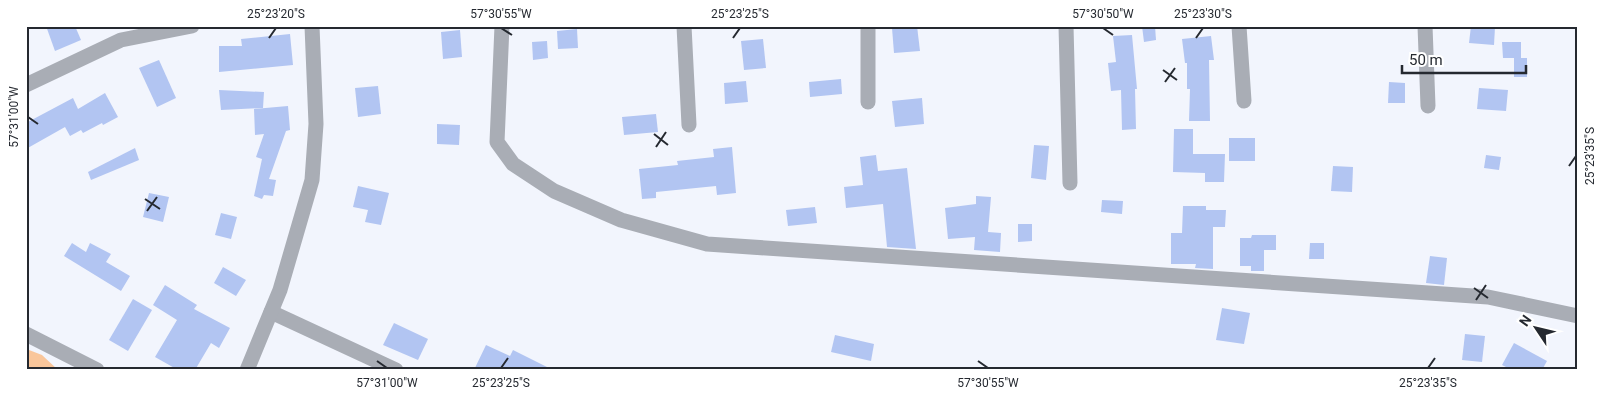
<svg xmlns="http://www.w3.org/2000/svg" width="1604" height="396" viewBox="0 0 1604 396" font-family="Roboto,sans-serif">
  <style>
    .green { fill: #f9c69b }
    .building { fill: #b2c5f2 }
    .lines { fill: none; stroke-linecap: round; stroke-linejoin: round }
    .street { stroke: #a9adb5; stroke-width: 15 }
    .ticks { fill: none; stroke: #252930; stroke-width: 2 }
    .neatline { fill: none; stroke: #252930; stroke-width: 2 }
    .ticks-label { font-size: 12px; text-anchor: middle; fill: #252930 }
  </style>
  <rect width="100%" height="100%" fill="#f2f5fd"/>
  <!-- green -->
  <polygon class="green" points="29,350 42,355 58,370 26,370 26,352"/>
  <!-- building -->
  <g class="building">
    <polygon points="46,26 75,26 81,40 55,51"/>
    <polygon points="910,26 917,26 920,51 894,53 892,28"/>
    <polygon points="1142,26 1155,26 1156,40 1144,42"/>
    <polygon points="1471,26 1495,27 1494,45 1469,43"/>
    <polygon points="577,29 578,48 558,49 557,31"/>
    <polygon points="460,30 462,57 443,59 441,32"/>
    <polygon points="290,34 293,65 219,72 219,46 242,46 241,39"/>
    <polygon points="1132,35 1137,89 1135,89 1136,129 1122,130 1121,90 1111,91 1108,63 1116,62 1113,36"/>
    <polygon points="1211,36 1214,60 1209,60 1210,121 1189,121 1190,89 1187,89 1187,63 1185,63 1182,39"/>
    <polygon points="763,39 766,68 744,70 741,41"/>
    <polygon points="547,41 548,58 533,60 532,42"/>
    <polygon points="1502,42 1521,42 1521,58 1503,58"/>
    <rect x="1514" y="58" width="13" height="19"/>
    <polygon points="159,60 176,98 157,107 139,68"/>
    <polygon points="841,79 842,94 810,97 809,82"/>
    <polygon points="746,81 748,102 725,104 724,83"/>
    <polygon points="1389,82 1405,83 1405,103 1388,103"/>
    <polygon points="378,86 381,114 358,117 355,88"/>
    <polygon points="1479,88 1508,90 1506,111 1477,109"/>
    <polygon points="219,90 264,92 263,108 221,110"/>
    <polygon points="105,93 118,117 103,125 102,123 83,133 81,130 70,136 65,127 26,149 26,123 73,98 78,109"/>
    <polygon points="922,98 924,124 895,127 892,101"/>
    <polygon points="288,106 290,130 286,131 269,179 276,180 273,196 264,195 262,199 254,196 262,159 256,157 264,134 255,135 254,109"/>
    <polygon points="656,114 658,132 624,135 622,117"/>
    <polygon points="437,124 460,125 459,145 437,144"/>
    <polygon points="1174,129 1193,129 1193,154 1225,154 1224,182 1205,182 1205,173 1173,172"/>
    <rect x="1229" y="138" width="26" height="23"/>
    <polygon points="1034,145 1049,146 1046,180 1031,178"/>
    <polygon points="732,147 736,193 717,195 716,186 656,192 656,198 642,199 639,169 678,165 677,161 714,157 713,149"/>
    <polygon points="135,148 139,160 91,180 88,172"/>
    <polygon points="876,155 878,171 907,168 916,249 887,247 883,204 846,208 844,187 863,185 860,157"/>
    <polygon points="1486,155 1501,157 1499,170 1484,168"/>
    <polygon points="1333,166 1353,167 1352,192 1331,191"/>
    <polygon points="358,186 389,193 381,225 365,222 368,210 353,207"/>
    <polygon points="149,193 169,197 163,222 143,217"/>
    <polygon points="976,196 991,197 988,232 1001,233 1000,252 974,250 975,237 948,239 945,208 976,204"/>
    <polygon points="1102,200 1123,201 1122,214 1101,212"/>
    <polygon points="1183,206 1206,206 1206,210 1226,210 1225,227 1213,227 1213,269 1195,268 1196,264 1171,264 1171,233 1182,233"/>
    <polygon points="815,207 817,223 788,226 786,210"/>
    <polygon points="221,213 237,217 231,239 215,235"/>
    <polygon points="1018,224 1032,224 1032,241 1018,242"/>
    <polygon points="1252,235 1276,235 1276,250 1264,250 1264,271 1251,271 1251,266 1240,266 1240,238 1251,238"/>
    <polygon points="72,243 86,252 90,243 111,254 106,262 130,276 121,291 64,256"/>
    <polygon points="1310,243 1324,243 1324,259 1309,259"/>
    <polygon points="1430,256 1447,258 1444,285 1426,283"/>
    <polygon points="223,267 246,280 236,296 214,283"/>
    <polygon points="165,285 197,305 194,309 230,328 219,348 211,343 195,370 178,370 155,357 177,320 153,305"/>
    <polygon points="133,299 152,310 128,351 109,340"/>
    <polygon points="1222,308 1250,313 1244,344 1216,340"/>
    <polygon points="394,323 428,339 418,360 383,345"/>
    <polygon points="1465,334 1485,336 1482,362 1462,360"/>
    <polygon points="835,335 874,344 871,361 831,352"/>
    <polygon points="1514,343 1547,361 1542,370 1512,370 1502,365"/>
    <polygon points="486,345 510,356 513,350 553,370 474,370"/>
  </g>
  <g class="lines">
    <!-- street -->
    <g class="street">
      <polyline points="502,26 497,142 513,164 554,191 621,220 707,244 1488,297 1578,316"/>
      <polyline points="684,26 689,125"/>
      <polyline points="868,26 868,102"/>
      <polyline points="1066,26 1070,183"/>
      <polyline points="1239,26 1244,101"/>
      <polyline points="1425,26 1428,106"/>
      <polyline points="26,85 121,40 192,26"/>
      <polyline points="271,312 396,370"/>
      <polyline points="26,334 97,370"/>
      <polyline points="247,370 280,290 312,180 316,124 312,26"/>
    </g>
  </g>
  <!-- ticks -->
  <path class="ticks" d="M 501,28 L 512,35M 1103,28 L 1113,35M 269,38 L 276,28M 733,38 L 740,28M 1196,38 L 1203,28M 1163,70 L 1177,80M 1165,82 L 1175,68M 28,117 L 38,124M 654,134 L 668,145M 656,147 L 666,132M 1569,166 L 1576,156M 145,199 L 160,209M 147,211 L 157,197M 1474,288 L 1488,298M 1476,300 L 1486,285M 377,361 L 387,368M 978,361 L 988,368M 501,368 L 508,358M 1428,368 L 1435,358"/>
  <!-- border -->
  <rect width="1604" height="396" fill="none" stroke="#ffffff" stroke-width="55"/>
  <!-- north arrow -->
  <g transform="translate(1536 328) rotate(305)" stroke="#ffffff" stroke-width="4" paint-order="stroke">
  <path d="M0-4L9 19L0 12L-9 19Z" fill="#252930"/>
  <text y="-8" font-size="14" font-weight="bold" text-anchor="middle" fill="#252930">N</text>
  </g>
  <!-- scale -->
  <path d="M1402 65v8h124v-8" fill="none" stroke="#252930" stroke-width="2.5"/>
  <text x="1409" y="65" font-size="15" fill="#252930" stroke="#ffffff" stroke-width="4" paint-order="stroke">50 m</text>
  <rect x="28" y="28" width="1548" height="340" class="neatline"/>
  <g class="ticks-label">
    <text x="276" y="18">25°23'20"S</text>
    <text x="501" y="18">57°30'55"W</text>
    <text x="740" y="18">25°23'25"S</text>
    <text x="1103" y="18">57°30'50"W</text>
    <text x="1203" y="18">25°23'30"S</text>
    <text transform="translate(14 117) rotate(-90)" y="4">57°31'00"W</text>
    <text transform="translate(1590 156) rotate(-90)" y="4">25°23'35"S</text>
    <text x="387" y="387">57°31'00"W</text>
    <text x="501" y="387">25°23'25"S</text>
    <text x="988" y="387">57°30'55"W</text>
    <text x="1428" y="387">25°23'35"S</text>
  </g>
</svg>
